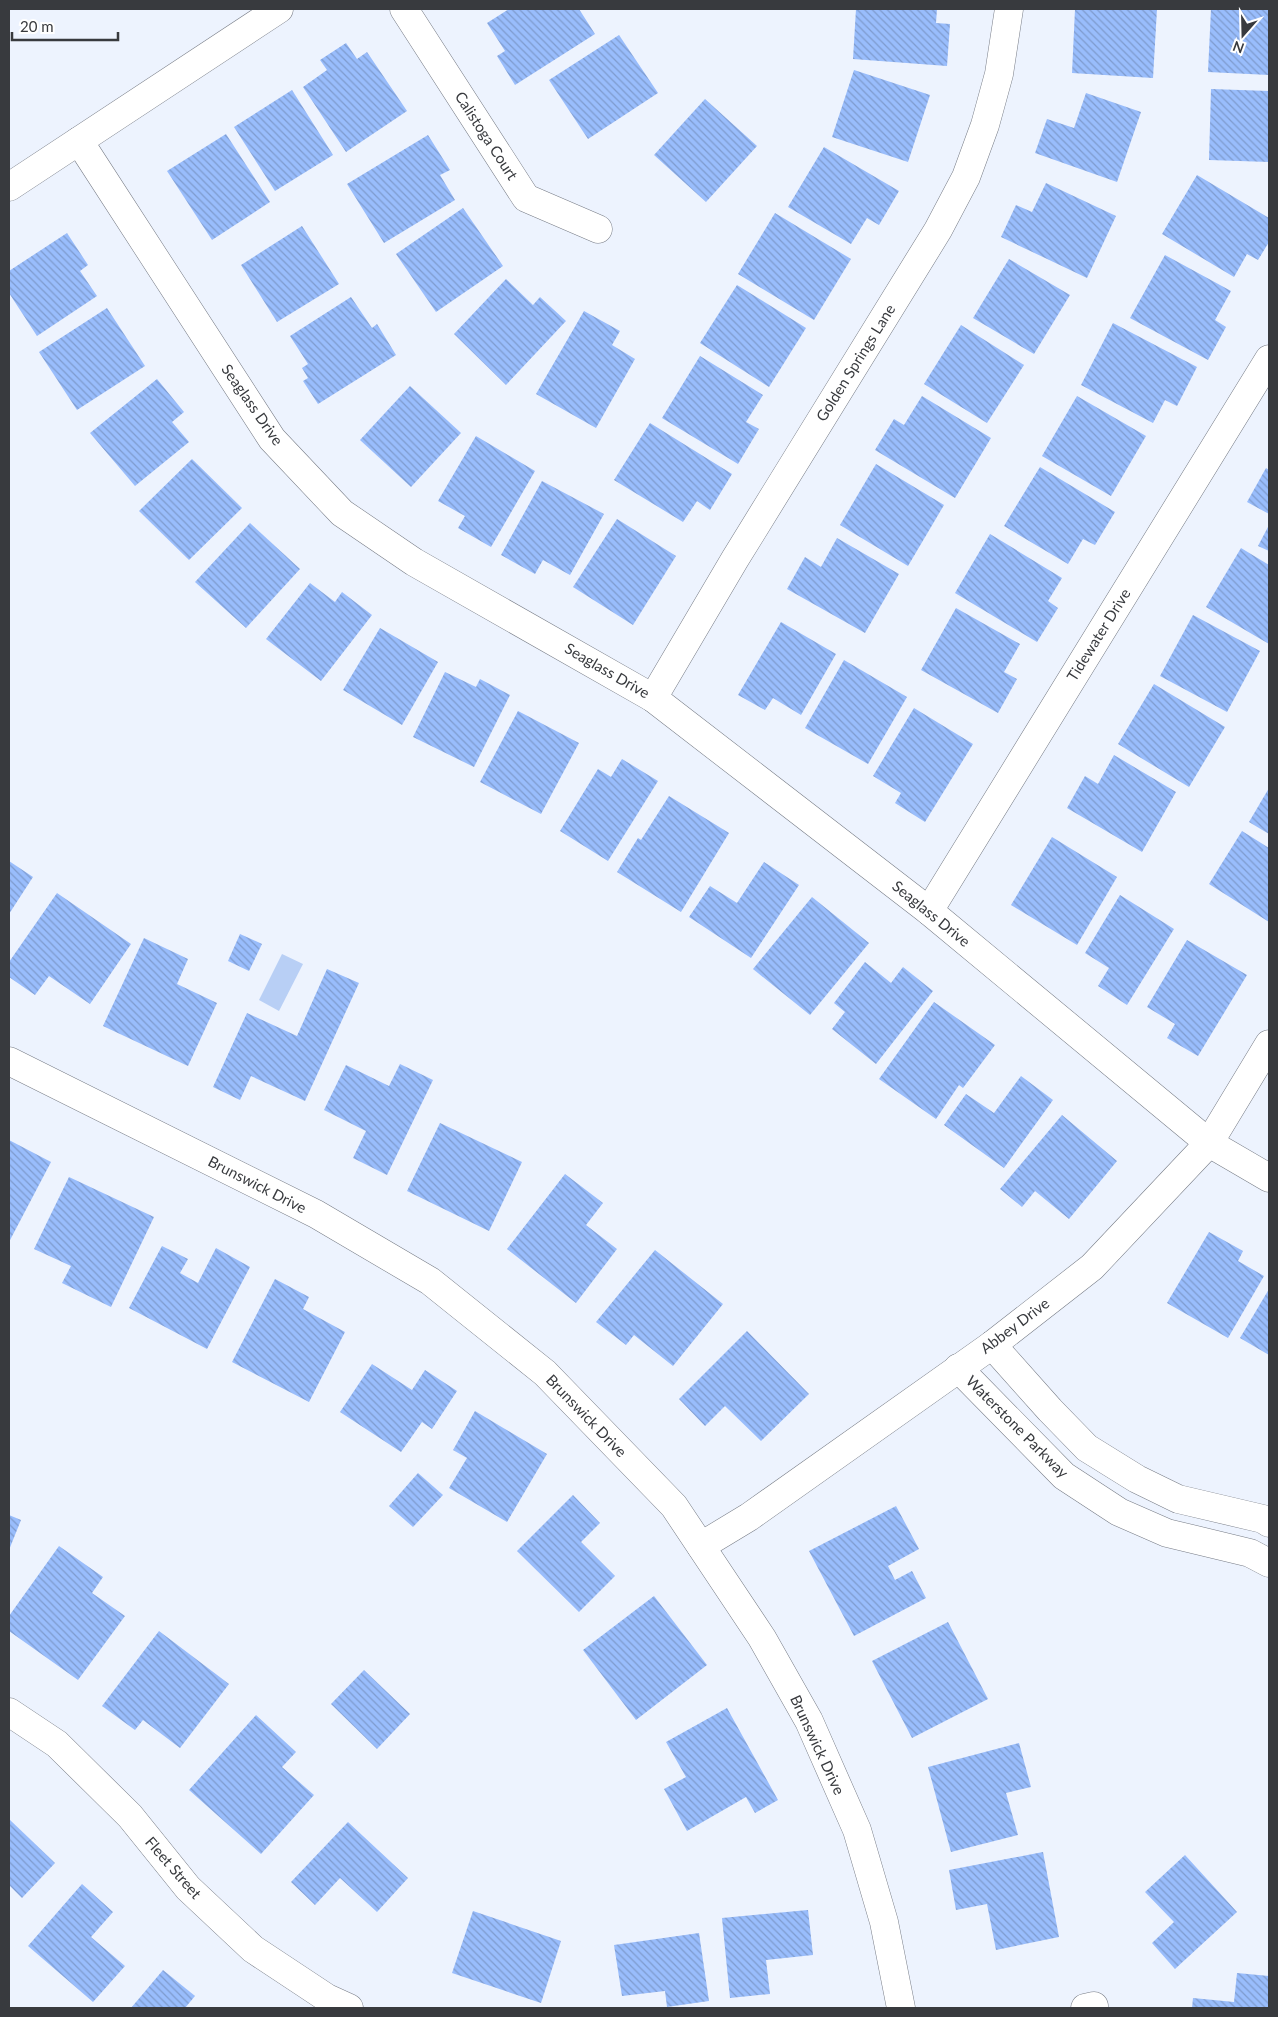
<svg xmlns="http://www.w3.org/2000/svg" width="1278" height="2017" font-family="Lato,sans-serif">
<defs>
<pattern id="building-back-hatch" width="6" height="6" patternUnits="userSpaceOnUse" patternTransform="scale(1.25)"><rect width="6" height="6" fill="#99bdfc"/><path d="M-1 5l2 2M0 0l6 6M5-1l2 2" fill="none" stroke="#7e9bcd"/></pattern>
</defs>
<rect width="100%" height="100%" fill="#edf3fe"/>
<path fill="#b8cff5" d="M282 954 303 964 279 1011 259 1000Z"/>
<g fill="url(#building-back-hatch)">
<path d="M509 9H579L595 34 515 85 497 56 505 51 487 23Z"/>
<path d="M856 9H937L936 23 950 24 947 66 853 59Z"/>
<path d="M1075 9H1157L1153 78 1072 73Z"/>
<path d="M1211 9H1269V75L1208 72Z"/>
<path d="M619 35 658 93 588 139 549 80Z"/>
<path d="M346 43 357 59 367 52 407 111 346 152 303 87 327 70 320 60Z"/>
<path d="M854 70 930 95 908 162 832 137Z"/>
<path d="M1211 89 1269 91V162L1209 160Z"/>
<path d="M292 90 333 155 275 191 234 127Z"/>
<path d="M1086 93 1141 112 1117 182 1035 153 1047 119 1074 128Z"/>
<path d="M705 99 757 146 706 202 654 155Z"/>
<path d="M226 134 270 202 212 240 167 171Z"/>
<path d="M428 135 450 170 440 175 455 200 384 243 347 184Z"/>
<path d="M824 147 899 191 879 225 867 218 851 244 788 207Z"/>
<path d="M1197 175 1269 218V242L1258 260 1247 254 1234 277 1162 234Z"/>
<path d="M1046 183 1116 216 1087 278 1001 237 1016 205 1032 212Z"/>
<path d="M463 208 503 266 436 312 396 254Z"/>
<path d="M775 213 851 259 814 320 738 274Z"/>
<path d="M302 226 339 284 277 322 241 265Z"/>
<path d="M67 233 88 265 80 271 97 296 37 336 9 293V271Z"/>
<path d="M1165 255 1231 291 1215 320 1226 327 1208 360 1130 318Z"/>
<path d="M1009 259 1070 295 1034 354 973 318Z"/>
<path d="M506 279 533 305 540 297 566 321 506 385 454 334Z"/>
<path d="M737 285 806 328 769 387 700 343Z"/>
<path d="M351 297 372 328 377 324 396 355 318 404 303 381 308 378 302 368 308 364 290 336Z"/>
<path d="M107 308 145 366 77 410 39 352Z"/>
<path d="M584 311 620 331 612 345 635 359 596 428 536 394Z"/>
<path d="M1113 323 1197 367 1177 406 1165 400 1153 423 1081 385Z"/>
<path d="M961 325 1024 365 987 423 924 384Z"/>
<path d="M700 356 763 395 746 422 759 429 738 464 662 418Z"/>
<path d="M157 379 184 412 172 422 189 442 135 486 90 433Z"/>
<path d="M410 386 461 433 411 487 360 440Z"/>
<path d="M922 396 991 438 955 498 875 450 894 419 904 425Z"/>
<path d="M1077 396 1146 436 1111 496 1042 456Z"/>
<path d="M650 423 732 474 710 510 697 501 683 522 614 480Z"/>
<path d="M476 436 535 471 491 547 458 528 465 516 438 501Z"/>
<path d="M192 459 242 508 189 560 139 511Z"/>
<path d="M876 464 944 505 908 566 840 525Z"/>
<path d="M1040 467 1115 512 1095 545 1083 539 1068 564 1004 526Z"/>
<path d="M1266 468 1269 470V514L1247 502Z"/>
<path d="M542 481 604 514 570 575 543 560 535 574 501 555Z"/>
<path d="M617 519 676 556 633 625 573 587Z"/>
<path d="M250 523 300 569 246 628 195 582Z"/>
<path d="M1269 525V551L1258 546Z"/>
<path d="M990 534 1062 578 1048 601 1058 608 1037 642 955 593Z"/>
<path d="M837 538 899 574 865 633 787 589 805 557 821 567Z"/>
<path d="M1241 548 1269 565V644L1206 607Z"/>
<path d="M310 583 335 602 342 592 372 615 321 681 266 639Z"/>
<path d="M956 608 1020 644 1004 672 1017 679 998 713 921 670Z"/>
<path d="M1193 615 1260 651 1227 712 1160 676Z"/>
<path d="M781 622 836 654 801 715 773 698 765 710 738 695Z"/>
<path d="M380 628 438 662 402 725 343 690Z"/>
<path d="M844 660 907 697 868 764 805 728Z"/>
<path d="M445 672 476 687 480 679 510 695 474 767 413 737Z"/>
<path d="M1154 684 1225 727 1189 787 1118 744Z"/>
<path d="M914 708 973 744 925 822 895 803 901 793 873 776Z"/>
<path d="M518 711 579 743 541 814 480 782Z"/>
<path d="M1114 755 1176 792 1142 852 1067 808 1085 776 1098 784Z"/>
<path d="M622 759 658 781 608 861 560 831 598 769 611 777Z"/>
<path d="M1269 788V834L1249 822Z"/>
<path d="M669 796 729 833 681 912 617 872 638 838 641 840Z"/>
<path d="M1242 831 1269 848V922L1209 884Z"/>
<path d="M1052 837 1117 877 1077 945 1011 905Z"/>
<path d="M9 861 33 877 9 914Z"/>
<path d="M764 862 799 885 751 958 689 917 710 886 737 903Z"/>
<path d="M57 893 131 944 90 1004 49 976 35 995 9 977V962Z"/>
<path d="M1120 895 1174 929 1127 1005 1098 986 1109 968 1085 953Z"/>
<path d="M812 897 869 943 810 1015 753 969Z"/>
<path d="M240 934 262 944 249 971 228 961Z"/>
<path d="M144 938 188 959 177 984 217 1003 188 1066 103 1026Z"/>
<path d="M1187 940 1247 975 1198 1056 1167 1038 1175 1024 1147 1007Z"/>
<path d="M865 962 891 983 903 967 933 991 876 1064 832 1029 845 1012 834 1003Z"/>
<path d="M327 969 359 983 305 1101 251 1076 240 1100 213 1087 247 1013 297 1036Z"/>
<path d="M934 1002 995 1045 963 1088 959 1085 936 1119 879 1079Z"/>
<path d="M400 1064 433 1080 387 1175 353 1158 366 1131 324 1110 346 1065 389 1086Z"/>
<path d="M1021 1076 1053 1100 1004 1168 944 1125 966 1094 994 1113Z"/>
<path d="M1062 1115 1117 1161 1069 1219 1035 1191 1022 1207 1000 1189Z"/>
<path d="M440 1123 522 1162 489 1231 407 1191Z"/>
<path d="M9 1140 51 1162 9 1242Z"/>
<path d="M565 1174 603 1203 586 1225 617 1249 576 1303 507 1249Z"/>
<path d="M69 1177 154 1217 111 1307 62 1283 71 1266 34 1249Z"/>
<path d="M1209 1232 1243 1251 1238 1261 1264 1276 1228 1338 1167 1303Z"/>
<path d="M162 1246 188 1259 180 1273 198 1283 216 1248 250 1267 207 1349 129 1308Z"/>
<path d="M655 1250 723 1304 673 1366 634 1335 626 1345 596 1322Z"/>
<path d="M275 1279 309 1297 303 1309 345 1332 309 1402 232 1362Z"/>
<path d="M1269 1289V1355L1240 1338Z"/>
<path d="M747 1331 809 1394 761 1441 725 1406 705 1426 679 1399Z"/>
<path d="M372 1364 412 1390 425 1370 457 1391 432 1429 422 1422 401 1452 340 1412Z"/>
<path d="M475 1411 547 1454 507 1522 449 1488 467 1458 453 1450Z"/>
<path d="M418 1473 443 1495 413 1527 389 1506Z"/>
<path d="M573 1495 600 1523 581 1542 615 1576 579 1612 517 1551Z"/>
<path d="M896 1506 919 1549 888 1566 895 1580 912 1571 926 1598 854 1636 809 1551Z"/>
<path d="M9 1515 21 1520 9 1550Z"/>
<path d="M59 1546 103 1577 92 1593 125 1616 78 1680 9 1631V1616Z"/>
<path d="M654 1596 707 1665 636 1720 583 1650Z"/>
<path d="M948 1622 988 1699 912 1738 872 1661Z"/>
<path d="M159 1631 229 1684 180 1748 143 1720 135 1730 102 1706Z"/>
<path d="M364 1670 410 1714 377 1749 331 1704Z"/>
<path d="M727 1708 778 1800 755 1813 746 1797 687 1831 664 1789 686 1777 666 1742Z"/>
<path d="M256 1715 296 1752 282 1767 314 1795 261 1854 189 1790Z"/>
<path d="M1019 1743 1031 1787 1006 1793 1018 1835 951 1852 928 1767Z"/>
<path d="M9 1819 55 1863 22 1898 9 1885Z"/>
<path d="M348 1822 408 1878 377 1912 340 1878 315 1905 291 1882Z"/>
<path d="M1043 1852 1059 1937 996 1950 987 1904 956 1910 949 1870Z"/>
<path d="M1185 1855 1237 1912 1175 1969 1152 1943 1174 1922 1145 1892Z"/>
<path d="M82 1884 113 1912 91 1937 125 1966 93 2002 28 1946Z"/>
<path d="M808 1910 813 1955 766 1960 770 1994 730 1998 722 1918Z"/>
<path d="M473 1911 561 1941 541 2003 452 1973Z"/>
<path d="M699 1933 709 2001 667 2007 665 1991 622 1996 614 1945Z"/>
<path d="M163 1970 195 1996 185 2008H131Z"/>
<path d="M1237 1973 1269 1976V2008H1192L1193 1998 1234 2002Z"/>
</g>
<g fill="none" stroke-linecap="round" stroke-linejoin="round">
<defs>
<g id="street">
<path d="M404 9 526 198 598 229"/>
<path d="M79 141 272 439 342 513 414 562 653 698 929 911 1209 1143 1269 1178"/>
<path d="M9 187 279 9"/>
<path d="M653 698 735 559 938 230 966 177 985 125 999 74 1009 9"/>
<path d="M929 911 1269 359"/>
<path d="M9 1061 316 1214 430 1281 545 1373 674 1506 762 1638 809 1721 857 1830 884 1922 901 2008"/>
<path d="M992 1345 1050 1410 1087 1448 1137 1479 1178 1499 1263 1519 1269 1523"/>
<path d="M958 1368 1064 1476 1119 1512 1167 1533 1250 1553 1269 1563"/>
<path d="M701 1546 749 1517 992 1345 1092 1267 1209 1143 1269 1044"/>
<path d="M9 1712 57 1744 130 1816 188 1888 253 1949 327 1998 349 2008"/>
<path d="M1085 2008 1094 2006"/>
</g>
</defs>
<use href="#street" stroke="#777c86" stroke-width="29"/>
<use href="#street" stroke="#fff" stroke-width="28"/>
</g>
<g text-anchor="middle" stroke-width="5" stroke-linejoin="round" paint-order="stroke">
<g font-size="15" fill="#383a3e" stroke="#fff">
<text transform="translate(486 136) rotate(57)" y="5">Calistoga Court</text>
<text transform="translate(856 363) rotate(-58)" y="5">Golden Springs Lane</text>
<text transform="translate(252 405) rotate(55)" y="5">Seaglass Drive</text>
<text transform="translate(1099 635) rotate(-58)" y="5">Tidewater Drive</text>
<text transform="translate(607 671) rotate(30)" y="5">Seaglass Drive</text>
<text transform="translate(931 914) rotate(39)" y="5">Seaglass Drive</text>
<text transform="translate(257 1185) rotate(27)" y="5">Brunswick Drive</text>
<text transform="translate(1015 1326) rotate(-37)" y="5">Abbey Drive</text>
<text transform="translate(586 1416) rotate(46)" y="5">Brunswick Drive</text>
<text transform="translate(1017 1427) rotate(45)" y="5">Waterstone Parkway</text>
<text transform="translate(817 1745) rotate(65)" y="5">Brunswick Drive</text>
<text transform="translate(173 1868) rotate(49)" y="5">Fleet Street</text>
</g>
</g>
<rect width="1278" height="2017" fill="none" stroke="#383a3e" stroke-width="20"/>
<g transform="translate(1243 35) rotate(200)" stroke="#ffffff" stroke-width="4" paint-order="stroke">
<path d="M0-4L9 19L0 12L-9 19Z" fill="#383a3e"/>
<text y="-8" font-size="14" font-weight="bold" text-anchor="middle" fill="#383a3e">N</text>
</g>
<path d="M12 32v8h106v-8" fill="none" stroke="#383a3e" stroke-width="2.5"/>
<text x="20" y="32" font-size="15" fill="#383a3e" stroke="#ffffff" stroke-width="4" paint-order="stroke">20 m</text>
</svg>
